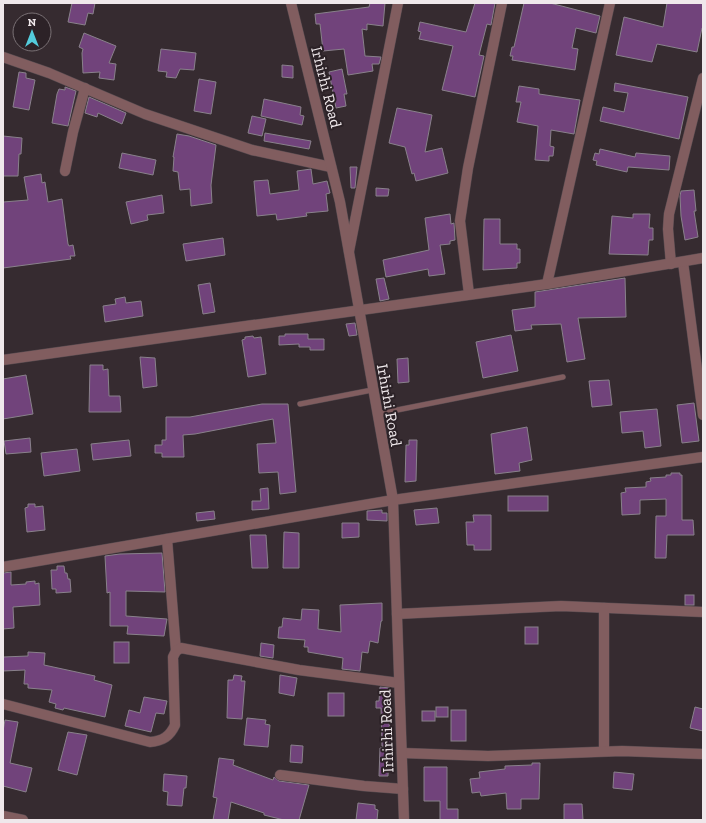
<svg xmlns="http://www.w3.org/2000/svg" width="706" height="823" font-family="'Zilla Slab',serif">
<rect width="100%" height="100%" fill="#362b30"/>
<g fill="#71437b" stroke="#89818b">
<path d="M72 3H95L93 14 88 13 85 25 68 22Z"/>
<path d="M370 3H385L383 26 367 24V30L362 29 365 56 381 57 379 64H372L373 71 348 75 344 49 323 51 320 24H316L315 14 369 7Z"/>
<path d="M475 3H495L491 25 487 24 479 55 484 56 475 97 442 90 453 46 419 39 421 32 418 31 420 22 466 32Z"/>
<path d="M524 3H550L600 16 596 33 576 28 572 48 578 49 575 70 512 60 513 56H510L512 47H514Z"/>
<path d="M667 3H703V28H702L697 52 657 44 652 62 616 55 624 17 663 27Z"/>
<path d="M84 33 116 46 109 63 116 64 114 80 99 78 100 72 83 73 82 53 83 49 79 47Z"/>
<path d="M161 49 196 53 194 70 180 69 176 78 166 77 167 72 158 71Z"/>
<path d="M282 65 293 66V78L282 77Z"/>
<path d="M342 69 347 94H344L346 106 336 108 329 72Z"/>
<path d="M19 72 26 73V78L35 80 29 110 13 107Z"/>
<path d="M199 79 216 82 211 114 194 111Z"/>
<path d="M615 83 688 97 679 139 600 121 603 107 624 112 628 93 614 91Z"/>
<path d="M519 86 539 89V94L580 100 574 134 551 130 550 146 554 147 553 156H549V161L535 160 538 126 517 122 521 102H516Z"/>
<path d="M65 87 76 91 68 126 52 123 57 94 59 89 65 90Z"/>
<path d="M89 97 126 113 122 124 98 113 97 117 85 113Z"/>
<path d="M264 99 301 107 300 115 304 116 302 125 261 116Z"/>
<path d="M397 108 432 115 425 152 442 148 448 173 416 181 414 173 412 174 405 147 389 143Z"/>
<path d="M252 116 266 119 262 136 248 133Z"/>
<path d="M265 133 311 141 309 149 264 141Z"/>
<path d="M177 134 189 136 216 145 211 185 212 203 191 206 190 189 180 190 178 172 173 171 174 157H173Z"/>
<path d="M3 136 22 138 21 154H19L18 176H3Z"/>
<path d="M600 149 635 157 636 153 670 156 669 170 628 167 627 172 596 165 597 161 593 160 595 153 599 154Z"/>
<path d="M122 153 156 160 153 175 119 168Z"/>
<path d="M350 167H357L355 188H351Z"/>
<path d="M311 169 313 184 327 181 330 193 326 194 328 211 306 213 307 216 277 220 276 214 257 216 254 181 268 180 270 194 299 190 297 171Z"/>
<path d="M41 174 42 183 45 182 48 202 62 199 68 244 69 246 73 245 75 256H70L71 259 3 268V202L28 200 24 177Z"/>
<path d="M376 188 389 189 388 196H376Z"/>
<path d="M694 190 696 211H694L698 237 685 240 681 216 680 196 681 191Z"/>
<path d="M162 195 164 213 147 215 148 220 131 224 126 202Z"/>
<path d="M450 214 451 224 454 223 455 240 450 241V244L440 245 445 274 429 276 428 269 386 277 383 260 429 250 425 218Z"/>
<path d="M633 214H650L649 228H653V240H649L648 255 609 254 612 216 633 218Z"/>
<path d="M484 219H500V244H517V249H520V263H517V268L483 270Z"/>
<path d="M223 238 225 255 186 261 183 244Z"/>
<path d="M384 278 389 299 380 301 376 279Z"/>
<path d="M625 278 626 317 578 318 585 359 567 362 561 324 531 325 532 329 515 331 512 310 535 307V292Z"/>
<path d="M210 283 215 312 203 314 198 285Z"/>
<path d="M125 297 126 303 141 301 143 316 105 322 103 306 116 304 115 299Z"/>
<path d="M355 323 357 335 349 336 346 324Z"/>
<path d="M285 334H308V339H324V350H310V347H299V344L279 345V336H285Z"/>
<path d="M511 335 518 371 483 378 476 342Z"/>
<path d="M253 336 254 338 261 337 266 374 248 377 242 340 245 339V337Z"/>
<path d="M140 357 155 358 157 386 143 388Z"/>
<path d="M408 358 409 382 398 383 397 359Z"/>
<path d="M90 365H103V370L108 369 109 396H120L121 412H89Z"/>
<path d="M26 375 33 414 3 419V379Z"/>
<path d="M609 380 612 405 592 407 589 381Z"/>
<path d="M694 403 699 441 682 443 677 405Z"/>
<path d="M262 404H288L296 492 280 494 278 472 259 473 257 444 276 443 273 419 195 434 183 435 184 457H162V453H155V445H162V440H166V417H190Z"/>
<path d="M657 409 661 446 645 448 643 431 622 433 620 412Z"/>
<path d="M527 427 532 460 519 463 520 471 495 474 491 434Z"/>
<path d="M30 438 31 452 6 454 4 441Z"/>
<path d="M129 440 131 456 93 460 91 444Z"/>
<path d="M409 440H417L416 481 405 482 406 445H409Z"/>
<path d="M77 449 80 471 44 476 41 453Z"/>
<path d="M671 473H680V475H682V520H693L694 535H667L666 558H655L656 516H666V499L640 500V514L622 515 621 493 626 492 625 488 646 487V482L651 481 650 478 666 477V475H671Z"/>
<path d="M268 488 269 509 252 510V501H261L260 489Z"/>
<rect x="508" y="496" width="40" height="15"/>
<path d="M28 504H35V507L43 506 45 530 27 532 25 508 28 507Z"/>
<path d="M437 508 439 523 416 525 414 510Z"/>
<path d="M382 510V513H387V521L367 520V511Z"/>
<path d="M214 511 215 519 197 521 196 513Z"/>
<path d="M473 515H491V550H474V545H467L466 522H474Z"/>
<path d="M342 523H359V537L342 538Z"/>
<path d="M284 532 299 533V568H283Z"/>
<path d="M250 535H266L268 568H252Z"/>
<path d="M162 553 165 592 126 591V616L167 619 164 636 127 634 128 626H110V592L107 593 105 556 120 554Z"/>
<path d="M57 566H64L65 573H67L68 579H70L71 592 56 593V589H52L51 570H57Z"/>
<path d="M11 572V585L26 584V582L35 581V584L39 583 40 605 13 607 14 628 3 629V573Z"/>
<rect x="685" y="595" width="9" height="10"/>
<path d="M382 603V621H381L378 643 370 641 368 653 362 652 360 671 342 669 343 658 308 652V647H304L305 640 278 638 279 627H282L283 618 301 620 302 609 319 610 318 629 341 632 340 605Z"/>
<rect x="525" y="627" width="13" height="17"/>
<rect x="114" y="642" width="15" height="21"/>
<path d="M261 643 274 645 273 658 260 656Z"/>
<path d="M28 652 45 653 44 665 95 676 94 680 112 685 105 717 64 708 63 710 55 708 56 704 49 702 52 690 28 688V684H24L25 670 3 671V657L28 656Z"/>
<path d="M234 675 242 676 241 681H245L242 719 227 718 228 680H233Z"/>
<path d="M280 675 297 678 294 696 279 693Z"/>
<path d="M380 687 390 688 388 710 391 746H382L381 708H376V701H379Z"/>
<rect x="328" y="693" width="16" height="23"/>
<path d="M144 697 167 701 164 714 156 713 151 732 125 726 129 710 140 713Z"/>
<rect x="436" y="707" width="12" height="10"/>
<path d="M695 707 703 709V731L690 728Z"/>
<rect x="451" y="710" width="15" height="31"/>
<rect x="422" y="711" width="13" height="10"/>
<path d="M247 718 266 720 265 724 270 725 268 747 244 745Z"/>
<path d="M5 720 18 722 10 763 32 768 26 792 3 786V731Z"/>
<path d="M68 732 87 735 77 775 58 770Z"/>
<path d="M291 745 303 746 302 763 290 762Z"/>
<path d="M380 748H389L388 776H379Z"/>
<path d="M219 758 234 760 233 765 273 780 274 777 279 781 309 785 299 820H284L264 815V813L231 802 228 820H213L217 798 213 797Z"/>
<path d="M532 763H540L539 799H521V809H507L506 793 481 796 480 792 472 793 470 779 480 778 479 772 505 769V766L532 765Z"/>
<path d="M424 767H447V809H458V820H440V801H424Z"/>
<path d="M614 772 634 774 632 790 613 788Z"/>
<path d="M164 774 187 776 186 788H184L182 806 167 805 168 792 163 791Z"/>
<path d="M358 803 375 805V809L378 810 377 820H356Z"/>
<path d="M564 804H582L583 820H564Z"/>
</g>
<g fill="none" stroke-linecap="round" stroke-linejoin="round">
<defs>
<g id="service">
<path d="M300 404 372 390"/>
<path d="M377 414 563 377"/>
</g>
<g id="minor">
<path d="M3 57 49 73 145 114 252 150 331 167"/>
<path d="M65 171 73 132 85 88"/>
<path d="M349 251 398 3"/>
<path d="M683 262 703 415"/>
<path d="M671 264 668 229 669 214 703 78"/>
<path d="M547 284 610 3"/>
<path d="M469 294 460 221 468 168 502 3"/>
<path d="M3 360 547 284 703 258"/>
<path d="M167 539 176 651"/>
<path d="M3 567 393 500 703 457"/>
<path d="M397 614 561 606 703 612"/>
<path d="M3 704 150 742C163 741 170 736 175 725L173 657 176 651 181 648 299 670 399 683"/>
<path d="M604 751V608"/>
<path d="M402 753 488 756 622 751 703 754"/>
<path d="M280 775 364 786 403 789"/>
<path d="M3 816 23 820"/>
</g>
<path id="tertiary" d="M291 3 340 202 393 500 404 820"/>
</defs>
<use href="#service" stroke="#54494e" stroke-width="6"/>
<use href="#minor" stroke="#54494e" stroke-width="11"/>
<use href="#tertiary" stroke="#54494e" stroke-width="11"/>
<use href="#service" stroke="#815d5f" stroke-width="5"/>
<use href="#minor" stroke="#815d5f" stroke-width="10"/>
<use href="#tertiary" stroke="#815d5f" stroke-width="10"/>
</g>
<g text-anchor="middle" stroke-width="4" stroke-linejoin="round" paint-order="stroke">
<g font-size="16" fill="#efe8eb" stroke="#2c2227">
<text transform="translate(327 87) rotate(76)" y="6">Irhirhi Road</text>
<text transform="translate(390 405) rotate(80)" y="6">Irhirhi Road</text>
<text transform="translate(386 731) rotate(-92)" y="6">Irhirhi Road</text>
</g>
</g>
<rect width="706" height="823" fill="none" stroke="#efe8eb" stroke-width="8"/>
<g transform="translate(32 32)"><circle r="19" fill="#2c2227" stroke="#7a7175"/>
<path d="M0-3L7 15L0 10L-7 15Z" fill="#53cbdb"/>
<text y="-6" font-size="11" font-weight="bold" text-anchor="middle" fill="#efe8eb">N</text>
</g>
</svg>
